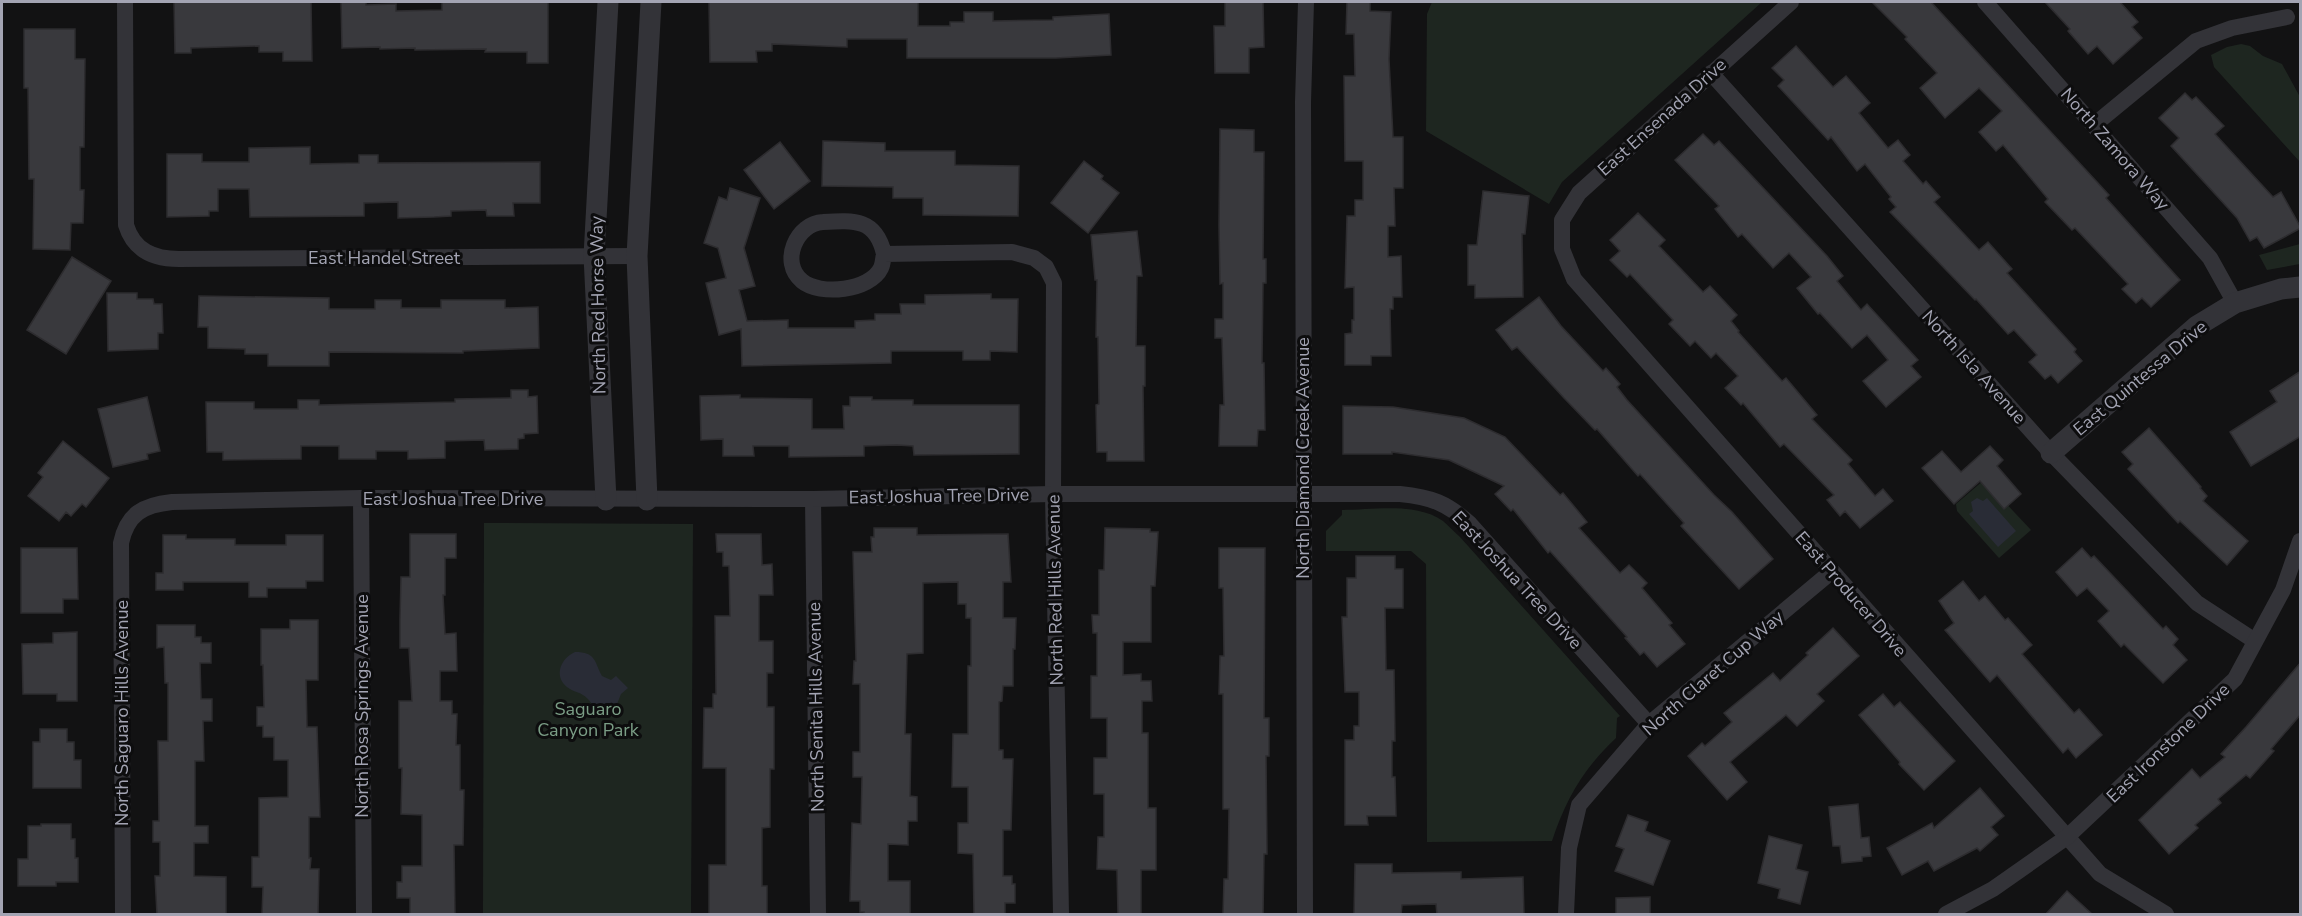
<svg xmlns="http://www.w3.org/2000/svg" width="2302" height="916" font-family="'Nunito Sans',sans-serif">
<rect width="100%" height="100%" fill="#121213"/>
<g fill="#1e2620">
<path d="M1432 2H1762L1562 182 1549 204 1426 131 1427 14Z"/>
<path d="M2241 44 2250 46 2263 56 2282 64 2300 97V162L2214 67 2211 55 2227 47Z"/>
<path d="M2300 244V264L2267 270 2259 255Z"/>
<path d="M1984 480 2031 530 1999 558 1957 511 1956 504Z"/>
<path d="M1342 510C1373 510 1416 502 1443 521 1449 526 1454 532 1460 537L1620 716 1617 718 1616 738C1583 769 1566 799 1552 841L1427 842 1426 564 1411 551H1326V531L1342 515Z"/>
<path d="M484 523 693 524 691 914H483Z"/>
</g>
<g fill="#292c36">
<path d="M1977 498 1983 501 1987 498 2016 531 1998 547 1969 514 1973 511 1971 502Z"/>
<path d="M575 652C596 652 594 661 602 676L611 680 616 676 628 688 621 694 615 709 599 711C593 707 589 698 583 695 579 692 574 692 570 689 553 679 559 659 575 652Z"/>
</g>
<g fill="#39393d" stroke="#2d2c2f" stroke-width="1.5">
<path d="M174 2H311L312 61H283V52H259V46L191 48V53H175Z"/>
<path d="M341 2H366V5L396 4V11L442 10V2H548V63H527V52H485L486 49 415 50V48L380 49V47L342 48Z"/>
<path d="M709 2H918V26H950V22H964V12H993V21L1053 20V17L1109 14 1111 55 1056 58H907V39H847V47L772 44V51H756L757 62H710Z"/>
<path d="M1225 2H1263L1264 47 1249 48V73H1215L1214 26H1225Z"/>
<path d="M1347 2H1370V11L1391 12 1389 59 1393 137H1403V188H1394L1395 226H1388V257L1401 256 1402 297H1393V309H1390L1391 356H1371V365H1345V334L1352 333V320H1354V287L1345 288 1347 216H1355V200H1363V161H1345L1344 76H1355L1354 34H1346Z"/>
<path d="M1872 2H1931L2109 195 2106 198 2180 280 2151 307 2142 298 2136 303 2122 289 2128 284 2075 228 2072 230 2045 202 2048 199 2003 145 1996 151 1979 132 2002 111 1979 88 1945 118 1920 88 1937 73 1905 39 1907 37Z"/>
<path d="M2045 2H2120L2138 22 2132 27 2142 38 2113 64 2097 46 2088 54 2068 31 2070 29Z"/>
<path d="M24 29H75V59H85L84 147H80V190H84L83 223H71L70 250 33 249 34 179H29L28 88H24Z"/>
<path d="M1796 46 1833 87 1846 76 1870 103 1859 113 1888 148 1898 140 1910 155 1903 161 1923 184 1926 181 1940 197 1934 202 1979 250 1988 242 2012 269 2007 273 2076 349 2074 352 2082 361 2058 383 2051 375 2045 379 2029 362 2037 355 2014 330 2008 334 1976 299 1975 300 1890 212 1896 207 1889 199 1891 197 1865 164 1857 171 1831 137 1828 140 1778 86 1784 80 1772 68Z"/>
<path d="M2185 93 2192 100 2196 97 2224 126 2215 134 2273 197 2281 192 2301 228 2264 248 2257 237 2250 241 2237 218 2171 146 2179 138 2159 118Z"/>
<path d="M1220 129 1254 130V152H1264L1263 259H1266V283H1263L1262 363H1264L1265 430H1258L1257 446H1219L1220 405H1224L1222 338H1215V319H1223V283L1220 284 1219 225Z"/>
<path d="M1703 134 1714 145 1719 141 1827 256 1843 276 1837 281 1861 310 1867 304 1918 360 1911 366 1921 377 1886 407 1863 381 1888 360 1867 335 1852 348 1820 313 1818 314 1797 288 1811 277 1789 253 1773 268 1742 234 1738 237 1715 209 1719 206 1675 160Z"/>
<path d="M823 141 885 143V151H955V165L1019 166 1018 216 923 215V198H893V187L822 186Z"/>
<path d="M780 142 810 181 774 209 744 170Z"/>
<path d="M310 147V164L359 163V155H378V163L540 162V203H513L514 216H487L486 210 451 211V216L434 217 398 218V202L364 203V216L250 217 249 189H218V211H209V216L167 217V154H202V162H249V148Z"/>
<path d="M1084 161 1103 176 1101 179 1119 193 1088 233 1051 203Z"/>
<path d="M730 188 760 198 744 248 755 286 739 290 747 321 788 320V328H855V321L875 320V314H901L900 304H925V295L991 294V299H1018L1017 352 990 351V360H963V351H891V363L742 366 741 329 719 335 706 283 726 278 718 248 704 243 719 197 727 200Z"/>
<path d="M1483 191 1529 196 1525 234H1522L1523 297 1475 298V285H1468V245H1477Z"/>
<path d="M1638 213 1665 240 1659 246 1703 292 1710 286 1737 315 1731 321 1739 331 1738 332 1782 381 1786 378 1817 415 1812 419 1852 460 1848 464 1875 496 1883 489 1893 501 1860 528 1845 511 1840 516 1827 500 1834 495 1784 444 1780 447 1743 403 1741 405 1725 388 1738 376 1716 353 1711 358 1695 341 1690 346 1669 324 1673 320 1630 274 1627 277 1610 260 1620 251 1610 240Z"/>
<path d="M1137 231 1142 276H1137L1136 346H1145V386H1143L1144 461H1107V452H1097L1096 405 1099 404 1098 337H1096L1097 280H1095L1091 235Z"/>
<path d="M72 257 111 281 66 354 27 330Z"/>
<path d="M107 293H137V299H153L154 304H162L163 333H158V349L108 351Z"/>
<path d="M199 296 329 298V309H375V300H401V308H441V300H505V308L538 307 539 348 463 351V353L329 352V366H268V354H245V349L208 348V327H198Z"/>
<path d="M1539 297 1561 326 1603 371 1606 368 1620 384 1617 387 1627 400 1714 495 1732 512 1773 559 1739 589 1681 526 1684 523 1640 474 1638 476 1597 429 1595 430 1564 398 1517 347 1512 350 1496 330Z"/>
<path d="M2301 371V436L2251 466 2230 432 2277 402 2270 391Z"/>
<path d="M511 390H528V397L537 396 538 433 524 434V438L518 439V449L485 450 484 440 445 441V458L408 459V451H376V459H339V446H301V459L223 460V452H207L206 402H254V409H298V400H319V405L455 402V399L511 398Z"/>
<path d="M740 395V398L812 399V429H844L843 406H850V397H872V400H913V405H1019V454L914 455 913 446 897 445 864 446V456L789 457V446H753L754 456H723V439L701 440 700 396Z"/>
<path d="M147 397 160 451 147 454 148 459 113 467 98 409Z"/>
<path d="M1343 406 1393 407 1464 418 1505 437 1560 495 1563 493 1587 522 1579 528 1620 573 1629 565 1647 583 1642 588 1672 623 1669 625 1685 644 1657 667 1644 652 1640 655 1625 638 1627 637 1550 551 1548 553 1513 509 1511 511 1495 494 1504 486 1449 460 1392 452V454H1343Z"/>
<path d="M2149 428 2201 487 2200 488 2207 496 2203 501 2248 541 2227 565 2180 521 2178 523 2128 469 2133 464 2122 452Z"/>
<path d="M63 441 109 478 86 507 82 504 71 516 66 512 59 521 28 496 43 477 38 473Z"/>
<path d="M1990 446 2003 460 1997 466 2021 494 2004 509 1980 481 1954 504 1922 468 1942 451 1961 472Z"/>
<path d="M874 528H917V535L1008 534 1011 582H1003V618H1016L1015 649H1013V686H1003L1002 701 999 702V750H1003V759H1013L1011 830H1003V876H1012V884H1015V903H1005V915H974L973 854 958 853V823H968V787H952L953 734H968V666H971V618H966V604H958V582L923 583V653L907 654 905 734H911L910 796 917 797V821H908V845L888 844V881H910V915H864V912H860V901H850L852 823 861 824 862 777H853V752H860V684H853L854 661H856L853 552H872L871 537H874Z"/>
<path d="M1105 528 1150 529V532H1158L1155 586H1151V642H1123V675L1141 674V681H1151L1152 701H1142V733H1148V808H1156V870H1141V915H1118L1117 870 1097 869 1098 837H1104V794H1094V758H1107V718H1091V676H1097V633H1093L1092 615H1099V570H1104Z"/>
<path d="M410 534H456V558H445V595H443L445 634 456 633 457 671H440V701H452V714H457L456 745H460V790H464L463 845H454L455 915H410V898H397V882H402V866H422V815L401 814 402 768H399V701H412L409 648H400V619L401 577H410Z"/>
<path d="M716 534H761L762 565 772 564 773 595H759V641H773V673H767V707H774V769H770V827L762 828V886H767V915L709 914V865H726V768H703L704 708H713V694H716L715 616H730L729 566H723V552H717Z"/>
<path d="M163 535H186V539H235V545H286V535H323V581H306V588H267V597H249V582H183V590H156V573H163Z"/>
<path d="M21 548H77L78 599H63V613H21Z"/>
<path d="M1219 548H1265L1264 718H1269V756H1266L1267 854H1264L1263 915H1223L1224 879H1228L1229 809H1223V694H1219L1220 656H1224L1223 588H1219Z"/>
<path d="M2082 548 2091 558 2094 556 2163 629 2166 626 2178 639 2173 645 2187 660 2163 683 2124 644 2121 647 2098 621 2109 611 2087 588 2077 596 2056 572Z"/>
<path d="M1356 556H1395V569H1403V608H1385L1386 670H1394L1395 741H1392V777H1395L1396 816H1367L1368 825H1345V740H1354V726H1359V692H1345L1342 617H1347V578H1356Z"/>
<path d="M1963 581 1979 601 1985 596 2005 620 2008 618 2032 645 2022 654 2074 713 2079 709 2102 735 2076 758 2068 748 2063 753 1997 675 1990 682 1945 630 1954 623 1939 601Z"/>
<path d="M290 620H318V680H306L307 727H317L320 817H309V858H311L310 869H319L318 915H262L263 887H252V857H259V798L288 797V760H274V737H263V726H257V707H264L263 665H261V629H290Z"/>
<path d="M157 625H195V637H201V643H211V663H200L201 699H212V721H203L204 761H195V826H208V843H194V876L226 877V915H157L155 876H160V842H153V821H159L158 741H168V683H165L164 647 157 648Z"/>
<path d="M1833 628 1859 656 1817 694 1824 701 1797 726 1786 715 1730 762 1747 782 1727 800 1688 756 1702 743 1705 746 1732 722 1724 713 1773 673 1780 681 1808 655 1806 653Z"/>
<path d="M77 632V701H57V694H23L22 644 53 643V633Z"/>
<path d="M2301 662V714L2271 749 2274 751 2250 778 2246 775 2218 799 2221 803 2195 825 2198 828 2169 854 2139 820 2192 769 2200 778 2225 757 2221 754 2246 727Z"/>
<path d="M1883 694 1894 707 1900 702 1955 761 1924 790 1899 764 1900 762 1859 715Z"/>
<path d="M40 729H67V742H74V760H81V788H33V742H40Z"/>
<path d="M1980 788 2004 816 1991 827 1998 835 1980 851 1977 848 1934 871 1928 861 1902 875 1887 848 1932 823 1934 828Z"/>
<path d="M1858 804 1861 838 1869 837 1871 856 1862 857V861L1842 863 1840 846H1833L1829 807Z"/>
<path d="M1628 815 1648 822 1645 831 1670 841 1653 885 1615 871 1624 849 1616 846Z"/>
<path d="M41 824H71V839H75V858H78V882H56V886H18V859H28V826H41Z"/>
<path d="M1769 836 1802 845 1796 869 1808 872 1800 904 1778 898 1780 889 1758 883Z"/>
<path d="M1355 864H1392V873L1461 872V879L1523 877 1524 915H1437L1436 904 1402 905 1401 915H1354Z"/>
<path d="M2067 891 2093 915H2045Z"/>
<path d="M1650 897V915H1616V898Z"/>
</g>
<g fill="none" stroke-linecap="round" stroke-linejoin="round">
<g stroke="#333338" stroke-width="16">
<path d="M125 2 126 225C134 251 154 259 179 259L637 256"/>
<path d="M1791 2 1579 193 1562 220V249L1574 279 2100 874 2166 914"/>
<path d="M1985 2 2210 258 2235 303"/>
<path d="M1711 73 2051 453 2197 603 2255 641"/>
<path d="M2094 125 2196 41 2232 28 2287 17"/>
<path d="M884 254C876 219 855 220 823 222 797 223 779 262 802 281 820 296 870 291 881 268 883 264 883 258 884 254L1012 252 1034 258 1046 267 1054 283 1053 494 1061 914"/>
<path d="M361 498 364 914"/>
<path d="M813 499 818 914"/>
<path d="M123 914 121 543C127 514 143 505 172 502L361 498 813 499 1053 494H1400C1431 497 1447 503 1470 524L1649 724"/>
<path d="M1305 914 1303 102 1306 2"/>
<path d="M1566 914 1569 848 1579 805 1649 724 1831 572"/>
<path d="M1946 914 1993 889 2067 837 2235 679 2283 590 2300 541"/>
</g>
<g stroke="#333338" stroke-width="21">
<path d="M2051 453 2197 326 2235 303 2281 289 2300 287"/>
<path d="M606 500 594 256 608 2"/>
<path d="M647 500 637 256 651 2"/>
</g>
</g>
<g text-anchor="middle" stroke-width="6" stroke-linejoin="round" paint-order="stroke">
<g font-size="18" fill="#a3a4b3" stroke="#0d0d0e">
<text transform="translate(1662 117) rotate(-42)" y="6">East Ensenada Drive</text>
<text transform="translate(2115 149) rotate(49)" y="6">North Zamora Way</text>
<text x="384" y="264">East Handel Street</text>
<text transform="translate(598 305) rotate(-91)" y="6">North Red Horse Way</text>
<text transform="translate(1974 367) rotate(48)" y="6">North Isla Avenue</text>
<text transform="translate(2140 378) rotate(-40)" y="6">East Quintessa Drive</text>
<text transform="translate(1303 458) rotate(-90)" y="6">North Diamond Creek Avenue</text>
<text transform="translate(939 496) rotate(-1)" y="6">East Joshua Tree Drive</text>
<text x="453" y="505">East Joshua Tree Drive</text>
<text transform="translate(1517 580) rotate(47)" y="6">East Joshua Tree Drive</text>
<text transform="translate(1055 590) rotate(-91)" y="6">North Red Hills Avenue</text>
<text transform="translate(1851 594) rotate(49)" y="6">East Producer Drive</text>
<text transform="translate(1713 673) rotate(-41)" y="6">North Claret Cup Way</text>
<text transform="translate(362 706) rotate(-90)" y="6">North Rosa Springs Avenue</text>
<text transform="translate(816 707) rotate(-91)" y="6">North Senita Hills Avenue</text>
<text transform="translate(122 713) rotate(-90)" y="6">North Saguaro Hills Avenue</text>
<text transform="translate(2168 743) rotate(-44)" y="6">East Ironstone Drive</text>
</g>
<g font-size="18" fill="#7b9e86" stroke="#0d0d0e">
<text x="588" y="715">Saguaro<tspan x="588" dy="21">Canyon Park</tspan></text>
</g>
</g>
<rect width="2302" height="916" fill="none" stroke="#a3a4b3" stroke-width="6"/>
</svg>
